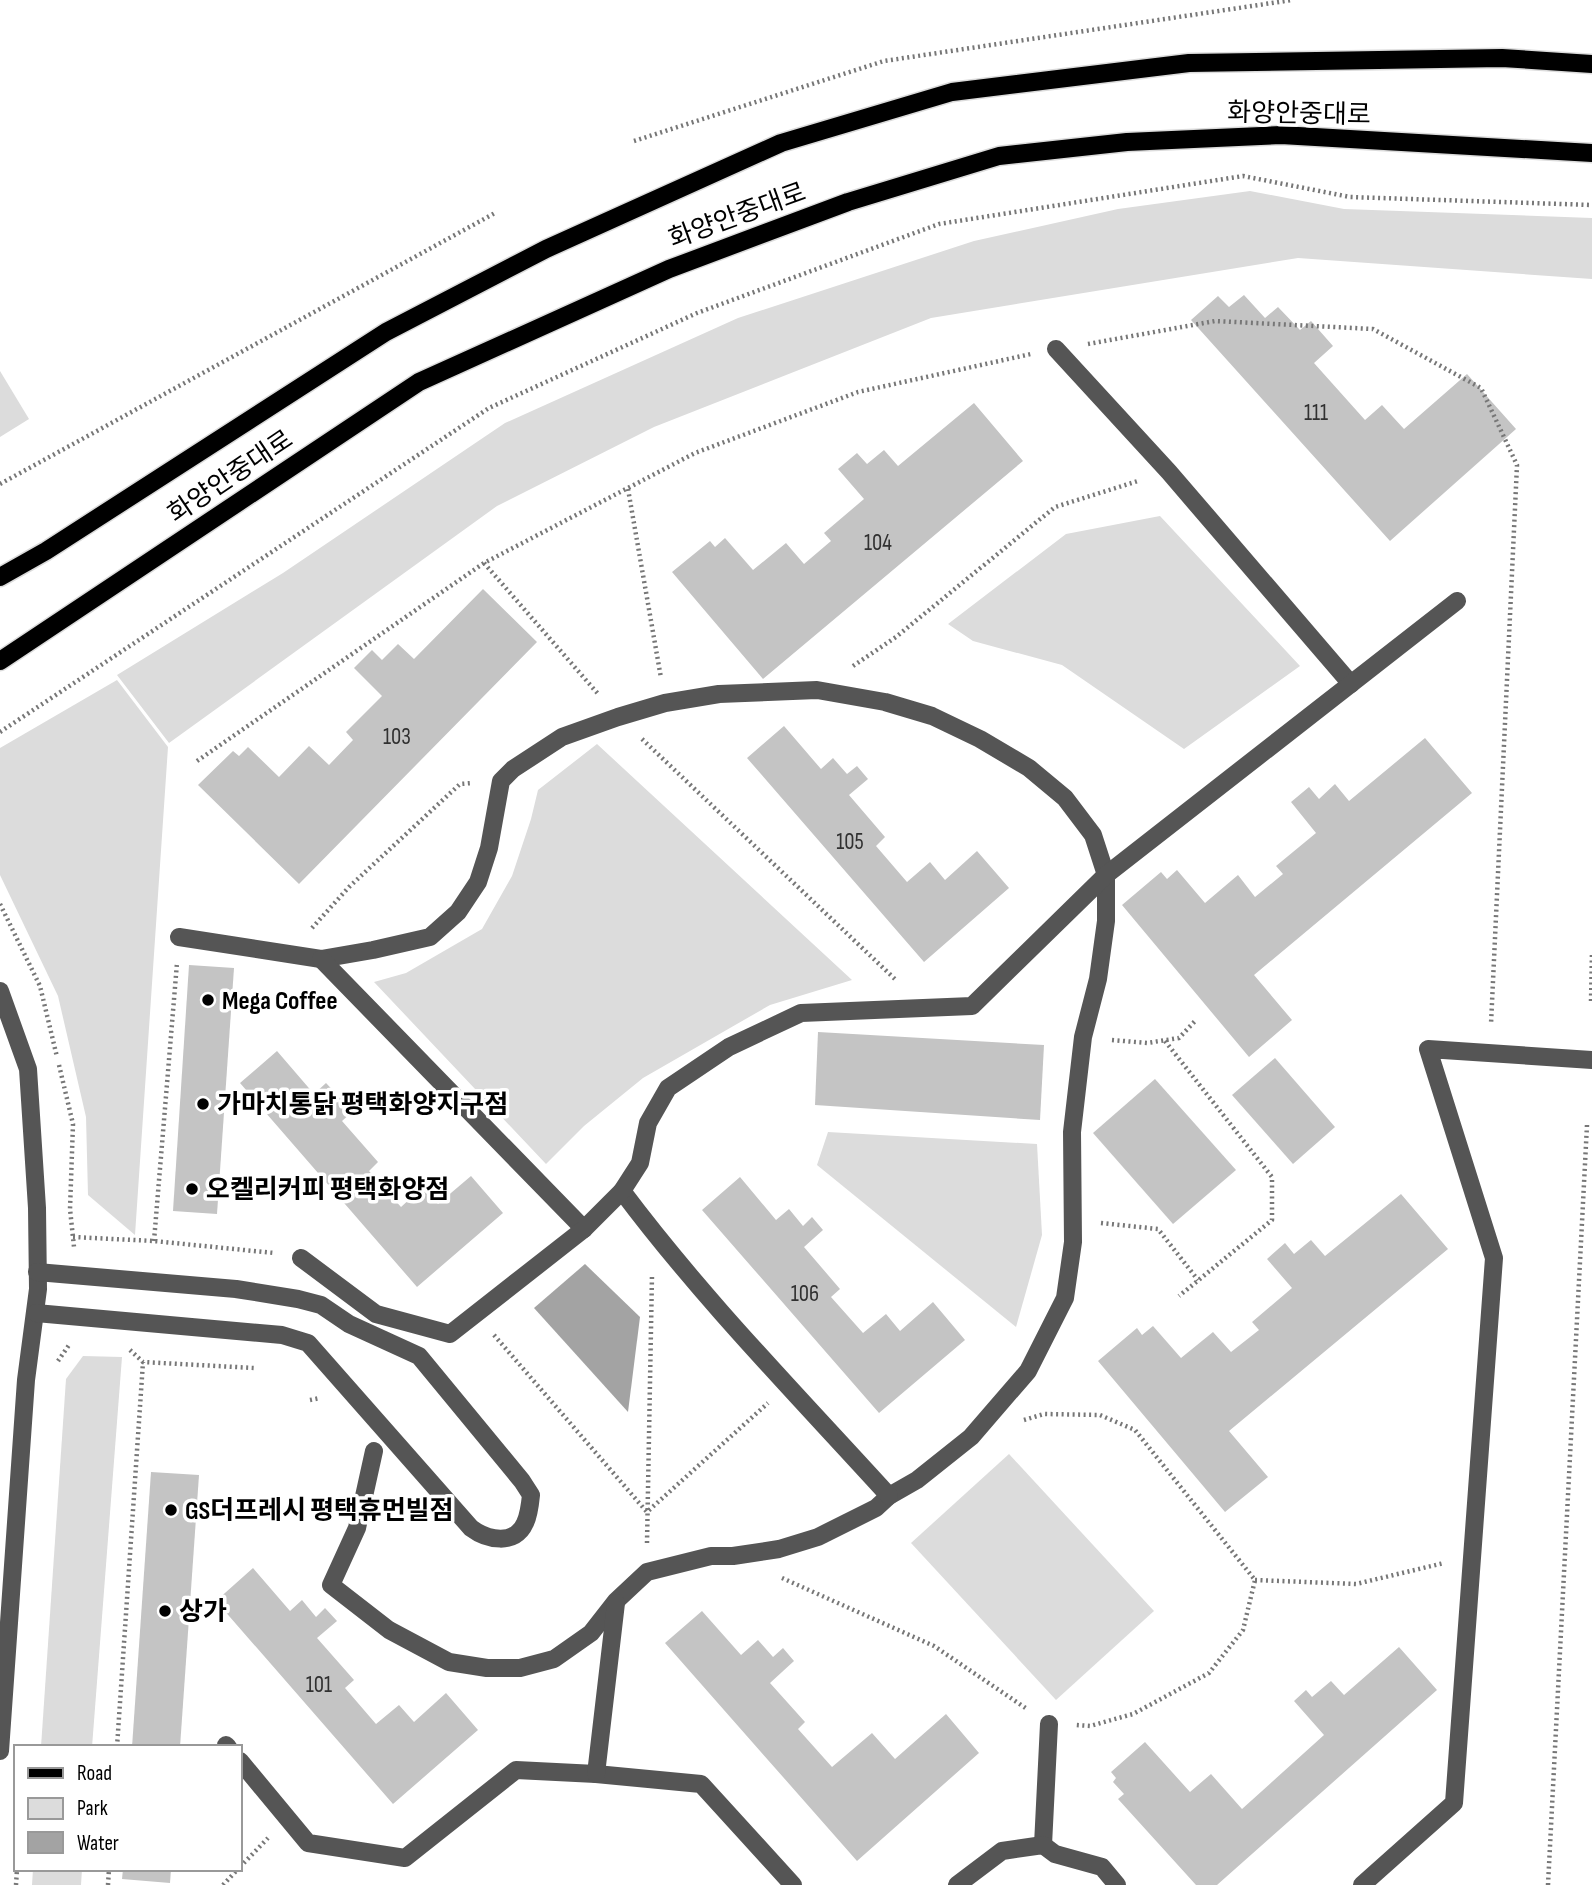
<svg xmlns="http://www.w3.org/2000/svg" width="1592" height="1885" font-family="'Sofia Sans Condensed','Noto Sans KR',sans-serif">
<rect width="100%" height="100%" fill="#fff"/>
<g fill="#dcdcdc">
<path d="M1250 191 1344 209 1592 218V279L1298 258 931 318 654 427 497 506 169 743 117 675 283 573 505 423 738 318 974 241 1118 209Z"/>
<path d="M0 371 29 419 0 437Z"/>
<path d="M1160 516 1300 666 1184 749 1062 665 973 641 948 624 1066 534Z"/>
<path d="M117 680 168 747 135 1235 88 1195 86 1117 58 996 0 875V748Z"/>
<path d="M597 744 852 980 770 1005 643 1078 584 1126 546 1164 374 982 406 973 482 929 512 876 531 819 538 790Z"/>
<path d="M828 1132 1037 1144 1042 1235 1016 1327 817 1165Z"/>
<path d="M83 1356 122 1357 92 1747H41L66 1379Z"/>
<path d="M1009 1454 1154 1611 1056 1700 911 1543Z"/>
<path d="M33 1869H82L81 1885H32Z"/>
</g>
<path fill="#a3a3a3" d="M585 1264 640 1317 628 1412 534 1308Z"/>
<g fill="#c4c4c4">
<path d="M1244 295 1265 318 1278 307 1300 330 1311 321 1333 346 1314 363 1365 420 1382 405 1404 429 1467 374 1516 429 1390 541 1191 320 1218 296 1229 307Z"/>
<path d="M974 403 1023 461 763 679 672 572 710 541 715 547 725 538 753 570 786 543 804 564 831 541 824 533 864 499 838 469 857 453 867 464 884 450 898 466Z"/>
<path d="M483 589 537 642 299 884 198 785 233 751 239 756 248 747 279 777 309 746 329 765 353 740 346 732 382 696 354 668 372 650 382 660 398 644 414 659Z"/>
<path d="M784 726 821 769 833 758 847 774 857 766 868 779 849 795 885 837 876 846 907 882 930 862 945 880 977 851 1009 888 924 962 747 758Z"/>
<path d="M1425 738 1472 793 1254 975 1292 1020 1249 1057 1122 905 1161 872 1167 879 1177 870 1205 903 1238 875 1255 897 1283 874 1276 866 1316 833 1291 802 1309 787 1319 799 1335 784 1349 801Z"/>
<path d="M189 965 234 968 217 1214 173 1211Z"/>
<path d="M818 1032 1044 1045 1040 1120 815 1105Z"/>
<path d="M277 1051 314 1094 326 1083 341 1099 350 1091 361 1104 342 1121 378 1162 369 1171 401 1207 423 1187 438 1204 471 1176 503 1213 417 1287 240 1083Z"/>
<path d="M1275 1058 1335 1127 1293 1164 1232 1095Z"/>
<path d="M1155 1079 1236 1170 1173 1224 1093 1133Z"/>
<path d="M740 1177 776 1220 789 1209 803 1226 812 1217 823 1230 804 1247 840 1289 831 1297 863 1333 886 1314 900 1331 933 1302 965 1340 879 1413 702 1210Z"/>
<path d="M1401 1194 1448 1249 1229 1431 1268 1477 1225 1512 1098 1361 1137 1328 1142 1335 1153 1326 1181 1358 1213 1332 1231 1352 1259 1330 1252 1322 1292 1288 1267 1259 1285 1243 1294 1254 1311 1240 1325 1256Z"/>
<path d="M151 1472 199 1475 180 1747H132Z"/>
<path d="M253 1568 290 1611 302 1600 316 1617 325 1608 337 1621 317 1638 354 1680 345 1688 376 1724 399 1705 414 1722 446 1693 478 1730 393 1804 216 1601Z"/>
<path d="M702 1611 741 1655 758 1640 773 1657 783 1648 794 1661 770 1683 805 1722 798 1729 832 1767 872 1733 895 1759 946 1714 979 1753 857 1861 665 1643Z"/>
<path d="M1399 1647 1437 1690 1217 1885H1196L1118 1799 1124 1794 1113 1782 1116 1778 1111 1772 1145 1742 1190 1792 1211 1774 1242 1809 1324 1735 1294 1701 1306 1690 1312 1697 1331 1681 1344 1695Z"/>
<path d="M123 1869H171L170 1883 122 1879Z"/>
</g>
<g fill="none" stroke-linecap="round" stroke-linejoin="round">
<defs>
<g id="major">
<path d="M0 577 46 551 386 332 546 249 781 143 952 92 1189 63 1502 58 1592 64"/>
<path d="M0 661 419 382 669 269 848 202 999 156 1127 142 1281 135 1592 153"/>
</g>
</defs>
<use href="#major" stroke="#dbdbdb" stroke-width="21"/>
<g stroke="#777" stroke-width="4.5" stroke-dasharray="2 3.5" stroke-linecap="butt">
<path d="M634 141 884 61 1292 0"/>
<path d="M1088 344 1215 321 1373 329 1481 388 1517 465 1491 1024"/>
<path d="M0 484 495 213"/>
<path d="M628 489 661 678"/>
<path d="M484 563 599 695"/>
<path d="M853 666 896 637 1055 507 1138 481"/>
<path d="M0 732 489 408 697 313 939 224 1243 176 1350 197 1592 205"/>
<path d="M642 739 897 981"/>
<path d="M197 761 484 563 695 453 858 392 1031 354"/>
<path d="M0 904 40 986 57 1057"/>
<path d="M312 928 349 887 460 784 472 783"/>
<path d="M1591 1001 1592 952"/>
<path d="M1112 1040 1147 1043 1179 1038 1195 1021"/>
<path d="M1165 1041 1272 1177V1220L1179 1296"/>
<path d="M59 1065 73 1124 70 1209 74 1247"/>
<path d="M1101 1223 1158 1229 1198 1280"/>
<path d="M73 1237 154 1241 274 1253"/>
<path d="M154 1241 177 963"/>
<path d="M494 1335 647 1512 768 1403"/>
<path d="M130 1350 143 1362 254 1368"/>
<path d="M58 1361 69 1345"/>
<path d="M310 1400 320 1398"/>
<path d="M1024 1420 1044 1414 1100 1415 1135 1430 1255 1580 1243 1630 1209 1673 1133 1714 1090 1726 1076 1725"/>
<path d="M647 1543 652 1275"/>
<path d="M782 1578 934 1646 1027 1709"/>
<path d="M1255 1580 1356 1584 1444 1563"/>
<path d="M117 1747 143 1362"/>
<path d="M240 1867 268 1838"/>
<path d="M16 1885 17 1869"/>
<path d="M108 1885 109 1869"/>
<path d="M223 1885 238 1869"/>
<path d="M1548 1885 1587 1125"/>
</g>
<g stroke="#555" stroke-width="18">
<path d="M1056 349 1169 472 1351 684"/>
<path d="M179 937 321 959 373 950 430 937 458 912 478 882 489 848 501 781 513 769 562 737 618 717 665 703 719 694 817 690 885 702 932 716 980 739 1029 768 1065 798 1093 835 1106 875V921L1098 979 1083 1037 1072 1132 1073 1242 1065 1298 1028 1371 971 1437 917 1480 889 1496 876 1508 818 1537 779 1549 733 1556H711L647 1572 616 1601 591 1633 554 1659 520 1668H487L449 1662 389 1630 331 1585 357 1528 374 1451"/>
<path d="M321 959 584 1229"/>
<path d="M0 991 28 1069 37 1208 38 1289 26 1380 0 1751"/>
<path d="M622 1191C702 1298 799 1397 889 1496"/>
<path d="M301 1258 376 1314 450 1334 584 1229 622 1191 640 1163 648 1123 668 1088 729 1047 801 1013 972 1006 1106 875 1457 601"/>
<path d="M36 1313 282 1335 308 1343 471 1528C487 1540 515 1546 525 1523 529 1515 530 1505 531 1495L522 1481 419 1356 349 1324 321 1305 298 1299 236 1289 37 1272"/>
<path d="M226 1745 228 1747"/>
<path d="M240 1761 308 1843 405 1858 516 1770 596 1774 701 1784 793 1885"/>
<path d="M596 1774 616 1603"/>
<path d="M1043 1845 1049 1724"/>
<path d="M957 1885 1002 1851 1043 1845 1055 1854 1102 1867 1117 1885"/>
<path d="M1362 1885 1454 1803 1494 1258 1428 1049 1592 1060"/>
</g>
<use href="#major" stroke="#000" stroke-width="18"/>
</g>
<g fill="#000" stroke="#fff" stroke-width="2.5">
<circle cx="208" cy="1000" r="7"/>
<circle cx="203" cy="1104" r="7"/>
<circle cx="192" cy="1189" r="7"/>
<circle cx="171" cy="1510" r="7"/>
<circle cx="165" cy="1611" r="7"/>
</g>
<g text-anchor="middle" stroke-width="7" stroke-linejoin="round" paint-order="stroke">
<g font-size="23" fill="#313131">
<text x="1316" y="420">111</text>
<text x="878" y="550">104</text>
<text x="397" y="744">103</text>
<text x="850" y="849">105</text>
<text x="805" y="1301">106</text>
<text x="319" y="1692">101</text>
</g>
<g font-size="26" fill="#000" stroke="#fff">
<text transform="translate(1299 113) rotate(1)" y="9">화양안중대로</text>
<text transform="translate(737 215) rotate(-20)" y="9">화양안중대로</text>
<text transform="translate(230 476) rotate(-34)" y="9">화양안중대로</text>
</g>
<g font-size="26" font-weight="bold" fill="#000" stroke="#fff" text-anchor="start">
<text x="222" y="1009">Mega Coffee</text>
<text x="217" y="1113">가마치통닭 평택화양지구점</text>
<text x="206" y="1198">오켈리커피 평택화양점</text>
<text x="185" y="1519">GS더프레시 평택휴먼빌점</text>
<text x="179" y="1620">상가</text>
</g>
</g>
<rect x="14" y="1745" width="228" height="126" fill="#ffffff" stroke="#999999" stroke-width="2"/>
<rect x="28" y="1768" width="35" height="10" fill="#000000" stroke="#999999" stroke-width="2"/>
<text x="77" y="1780" font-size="21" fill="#000000">Road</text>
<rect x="28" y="1798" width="35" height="21" fill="#dcdcdc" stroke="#999999" stroke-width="2"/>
<text x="77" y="1815" font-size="21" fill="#000000">Park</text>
<rect x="28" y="1832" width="35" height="21" fill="#a3a3a3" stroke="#999999" stroke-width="2"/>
<text x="77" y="1850" font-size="21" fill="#000000">Water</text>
</svg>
